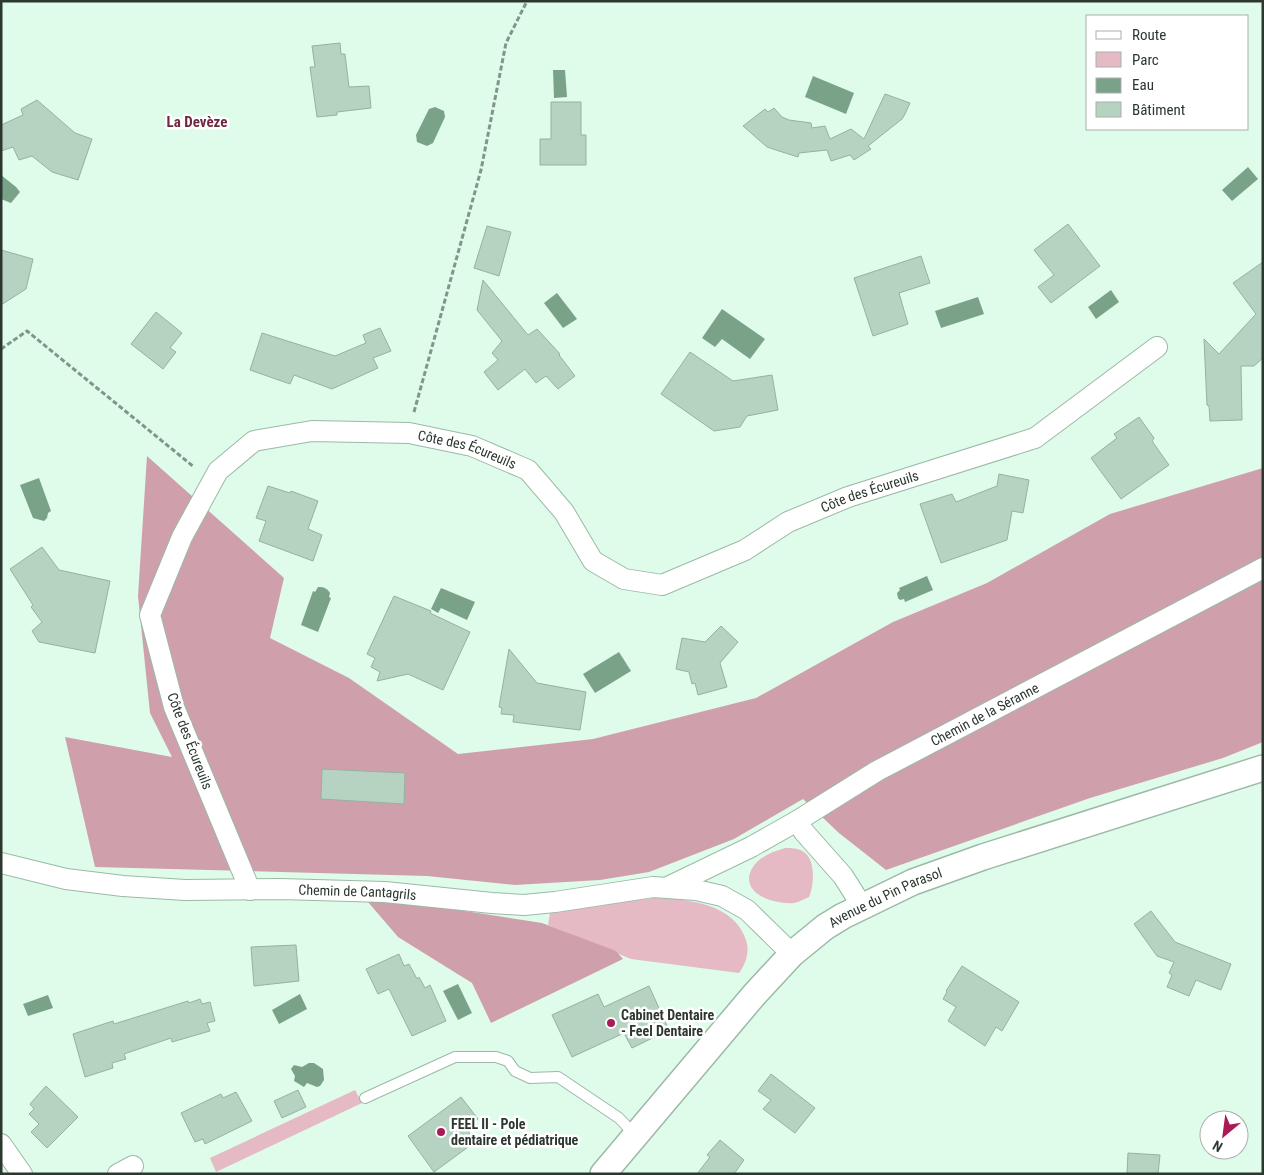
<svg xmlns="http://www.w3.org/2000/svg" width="1264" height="1175" font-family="'Roboto Condensed',sans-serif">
<rect width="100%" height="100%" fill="#defce9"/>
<g fill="#e5bac4">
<path d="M785 848C791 848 799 848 804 852 816 860 814 886 809 897 804 899 799 902 794 903 787 904 777 902 770 900 751 894 741 879 757 862 764 855 775 851 785 848Z"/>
<path d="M654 898C687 899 734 903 746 940 750 951 746 964 739 973L631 959 548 925 550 913 597 905Z"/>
<path d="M355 1090 362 1103 216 1172 210 1158Z"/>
</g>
<g fill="#cfa0ac">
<path d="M147 456 284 578 270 638 349 678 458 754 593 739 756 698 893 622 987 583 1110 514 1263 468V742L1223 758 1090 798 886 870 839 833 803 799 734 839 649 872 600 880 515 885 427 876 95 867 65 737 172 757 150 713 138 596Z"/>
<path d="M362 895 542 923 616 951 623 959 491 1023 472 983 398 937Z"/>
</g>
<g fill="#7aa289">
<path d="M553 70H565L567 97 554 98Z"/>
<path d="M813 76 854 93 846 114 805 97Z"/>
<path d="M435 107 444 111 445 117 433 143 427 146 417 142 416 135 429 109Z"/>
<path d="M1248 167 1258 179 1232 201 1222 190Z"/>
<path d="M1 175 16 187 20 192 11 203 1 199Z"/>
<path d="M1111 290 1119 302 1096 319 1088 307Z"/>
<path d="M557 293 577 319 563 328 544 303Z"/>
<path d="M978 297 984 314 941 328 935 311Z"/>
<path d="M722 309 765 339 750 359 722 339 715 347 702 338Z"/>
<path d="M39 478 51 511 48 513 47 518 44 521 33 518 20 485Z"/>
<path d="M927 576 933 590 905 602 904 599 900 600 898 598 897 593 900 590 899 588Z"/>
<path d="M318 587C324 587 327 588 330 593L329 597 331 598 318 632 301 625 313 591 315 592Z"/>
<path d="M441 588 475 602 467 620 441 608 438 613 431 609Z"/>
<path d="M619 652 631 671 595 693 583 674Z"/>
<path d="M458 984 472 1013 458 1020 443 991Z"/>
<path d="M300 994 307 1009 279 1024 272 1010Z"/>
<path d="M48 995 53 1008 28 1016 23 1004Z"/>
<path d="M309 1063H314L323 1069 324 1080 320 1086 317 1087 307 1083 304 1087 294 1081 295 1076 291 1069 294 1065 302 1067Z"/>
</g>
<g fill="#b5d3c0" stroke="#95b29f">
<path d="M340 43 341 54H345L349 87 369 86 371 108 337 112V115L317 117 310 67H315L312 46Z"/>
<path d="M885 94 910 103 905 114 902 119 868 146 871 149 854 160 850 155 831 161 827 150 799 153 798 157 779 151 767 147 743 126 765 109 768 112 774 108 782 117 789 120 811 123 812 128 825 126 830 139 851 129 864 139Z"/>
<path d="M37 100 75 133 92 139 78 180 52 172 32 156 19 160 13 147 1 151V125L23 115 21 109Z"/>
<path d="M551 102H581V135H586V165H540V139H551Z"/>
<path d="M1068 224 1100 266 1051 303 1038 287 1054 275 1034 250Z"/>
<path d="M487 226 511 232 499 276 474 268Z"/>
<path d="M1 250 33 259 26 289 1 305Z"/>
<path d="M921 256 930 283 899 293 908 324 873 336 854 278Z"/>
<path d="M1263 262V358L1254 366H1241L1242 420 1210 421 1209 406 1207 405 1204 339 1219 354 1256 314 1233 283Z"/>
<path d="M483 280 528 335 537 329 560 354 559 355 575 376 558 389 546 376 536 383 525 369 498 390 484 372 498 360 492 353 502 341 477 310Z"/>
<path d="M156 312 182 333 170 348 176 352 163 369 131 344Z"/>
<path d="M380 328 391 351 373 358 378 368 332 389 294 375 290 384 250 370 262 333 335 356 366 343 363 335Z"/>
<path d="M690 352 733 381 772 375 778 410 747 416 740 427 714 431 661 394Z"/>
<path d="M1139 417 1154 438 1152 441 1169 465 1121 499 1091 458 1117 438 1114 434Z"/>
<path d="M999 474 1029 480 1023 513 1012 511 1007 540 941 563 920 504 952 494 956 502 997 486Z"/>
<path d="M268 486 290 493 291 491 318 501 308 529 322 535 313 561 259 541 266 521 256 518Z"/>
<path d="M42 547 59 570 110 581 95 653 39 642 32 631 42 622 31 607 33 605 10 569Z"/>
<path d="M394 596 431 611 430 613 470 632 443 690 408 674 377 681 380 672 371 667 375 658 367 654Z"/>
<path d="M721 626 738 642 720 663 727 687 698 695 695 683 692 684 689 672 676 669 682 638 705 642Z"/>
<path d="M509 649 537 683 586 692 580 730 513 722 514 715 501 714 502 708 499 707Z"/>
<path d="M322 769 405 773 404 804 321 799Z"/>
<path d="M1151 911 1175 942 1231 964 1221 990 1196 980 1189 996 1167 987 1172 975 1169 973 1174 962 1157 956 1134 924Z"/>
<path d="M296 945 299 981 254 986 251 947Z"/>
<path d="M399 954 404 966 409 964 417 979 419 977 425 988 430 985 446 1021 412 1036 389 989 378 994 366 969Z"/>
<path d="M962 966 1019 1002 1002 1031 996 1027 985 1046 948 1021 956 1007 943 999 947 992 946 991Z"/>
<path d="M649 986 669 1030 632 1048 624 1033 572 1057 552 1015 598 994 604 1007Z"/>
<path d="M200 999 202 1004 210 1002 215 1021 207 1023 210 1031 172 1042 171 1038 124 1054 126 1059 112 1063 113 1068 85 1077 73 1034 113 1021 114 1024 188 1001 189 1003Z"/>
<path d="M771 1074 815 1108 795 1133 763 1109 771 1100 758 1091Z"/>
<path d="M46 1086 78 1117 47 1148 31 1132 39 1124 29 1114 34 1109 30 1104Z"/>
<path d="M298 1090 306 1107 282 1118 274 1101Z"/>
<path d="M236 1092 252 1121 205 1144 203 1139 195 1142 181 1113 221 1094 223 1098Z"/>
<path d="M461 1097 478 1119 467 1129 475 1142 434 1172 408 1136Z"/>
<path d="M720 1140 744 1160 734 1174H697L710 1157 707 1155Z"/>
<path d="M1128 1153 1160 1155 1158 1174H1127Z"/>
</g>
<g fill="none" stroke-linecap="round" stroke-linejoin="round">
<defs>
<path id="service" d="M365 1098 455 1057H496L508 1061 515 1071 530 1078 558 1077 619 1118 635 1135"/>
<g id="minor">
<path d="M797 821 804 832 843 876 862 906"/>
<path id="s1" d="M1 863 66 879 123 886 185 890 280 889 385 892 492 903 524 905 555 902 653 887 696 890 722 896 747 910 792 954"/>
<path id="s2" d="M668 887 751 847 797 821 877 771 1263 568"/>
<path id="s3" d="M250 890 174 707 150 615 182 537 218 471 254 441 312 431 409 433 472 446 528 470 564 512 593 561 624 579 662 585 745 550 788 522 848 497 1035 438 1157 347"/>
<path d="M1 1144 22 1174"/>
<path d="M118 1174 133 1166"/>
</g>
<g id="tertiary">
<path id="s4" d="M603 1174 754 995 792 954 825 927 843 916 913 882 983 857 1263 768"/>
</g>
</defs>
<use href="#service" stroke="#9cb9a7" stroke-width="12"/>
<use href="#minor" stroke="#9cb9a7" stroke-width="22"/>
<use href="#tertiary" stroke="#9cb9a7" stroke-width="28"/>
<g stroke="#819689" stroke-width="3" stroke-dasharray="5 2.5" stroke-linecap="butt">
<path d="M1 349 27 331 194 467"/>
<path d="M414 412 481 170 506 43 527 1"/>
</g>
<use href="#service" stroke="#fff" stroke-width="10"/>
<use href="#minor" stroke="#fff" stroke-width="20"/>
<use href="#tertiary" stroke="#fff" stroke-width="25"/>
</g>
<g fill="#a91a57" stroke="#fff" stroke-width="2">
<circle cx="611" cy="1023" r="5"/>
<circle cx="441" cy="1132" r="5"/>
</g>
<g text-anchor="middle" stroke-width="5" stroke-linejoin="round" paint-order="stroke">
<g font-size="14" fill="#2b372f" stroke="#fff">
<text dy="5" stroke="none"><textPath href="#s3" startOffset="716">Côte des Écureuils</textPath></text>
<text dy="5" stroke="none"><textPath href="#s3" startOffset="1196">Côte des Écureuils</textPath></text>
<text dy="5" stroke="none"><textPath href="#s2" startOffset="361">Chemin de la Séranne</textPath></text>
<text transform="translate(190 741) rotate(69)" y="5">Côte des Écureuils</text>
<text dy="5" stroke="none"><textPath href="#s1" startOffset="359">Chemin de Cantagrils</textPath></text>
<text dy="5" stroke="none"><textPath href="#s4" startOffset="400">Avenue du Pin Parasol</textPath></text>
</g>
<g font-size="14" font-weight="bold" fill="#2b372f" stroke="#fff" text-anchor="start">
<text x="621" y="1020">Cabinet Dentaire<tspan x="621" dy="16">- Feel Dentaire</tspan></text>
<text x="451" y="1129">FEEL II - Pole<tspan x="451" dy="16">dentaire et pédiatrique</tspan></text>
</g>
<g font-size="15" font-weight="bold" fill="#6e2940" stroke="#fff">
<text x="197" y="127">La Devèze</text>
</g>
</g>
<rect width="1264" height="1175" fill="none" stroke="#2b372f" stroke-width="5"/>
<rect x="1086" y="15" width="162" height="115" fill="#ffffff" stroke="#aaafac"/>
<rect x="1096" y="31" width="25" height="8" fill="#ffffff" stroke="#aaafac"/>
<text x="1132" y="40" font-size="15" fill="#2b372f">Route</text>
<rect x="1096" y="52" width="25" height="15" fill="#e5bac4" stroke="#aaafac"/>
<text x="1132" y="65" font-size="15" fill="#2b372f">Parc</text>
<rect x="1096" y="78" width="25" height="15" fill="#7aa289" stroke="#aaafac"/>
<text x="1132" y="90" font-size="15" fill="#2b372f">Eau</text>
<rect x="1096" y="102" width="25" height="15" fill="#b5d3c0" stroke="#aaafac"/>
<text x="1132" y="115" font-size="15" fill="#2b372f">Bâtiment</text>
<g transform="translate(1224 1135) rotate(209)"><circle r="24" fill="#ffffff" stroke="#aaafac"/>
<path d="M0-4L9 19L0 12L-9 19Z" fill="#a91a57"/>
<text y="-8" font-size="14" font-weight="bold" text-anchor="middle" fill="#2b372f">N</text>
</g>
</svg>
